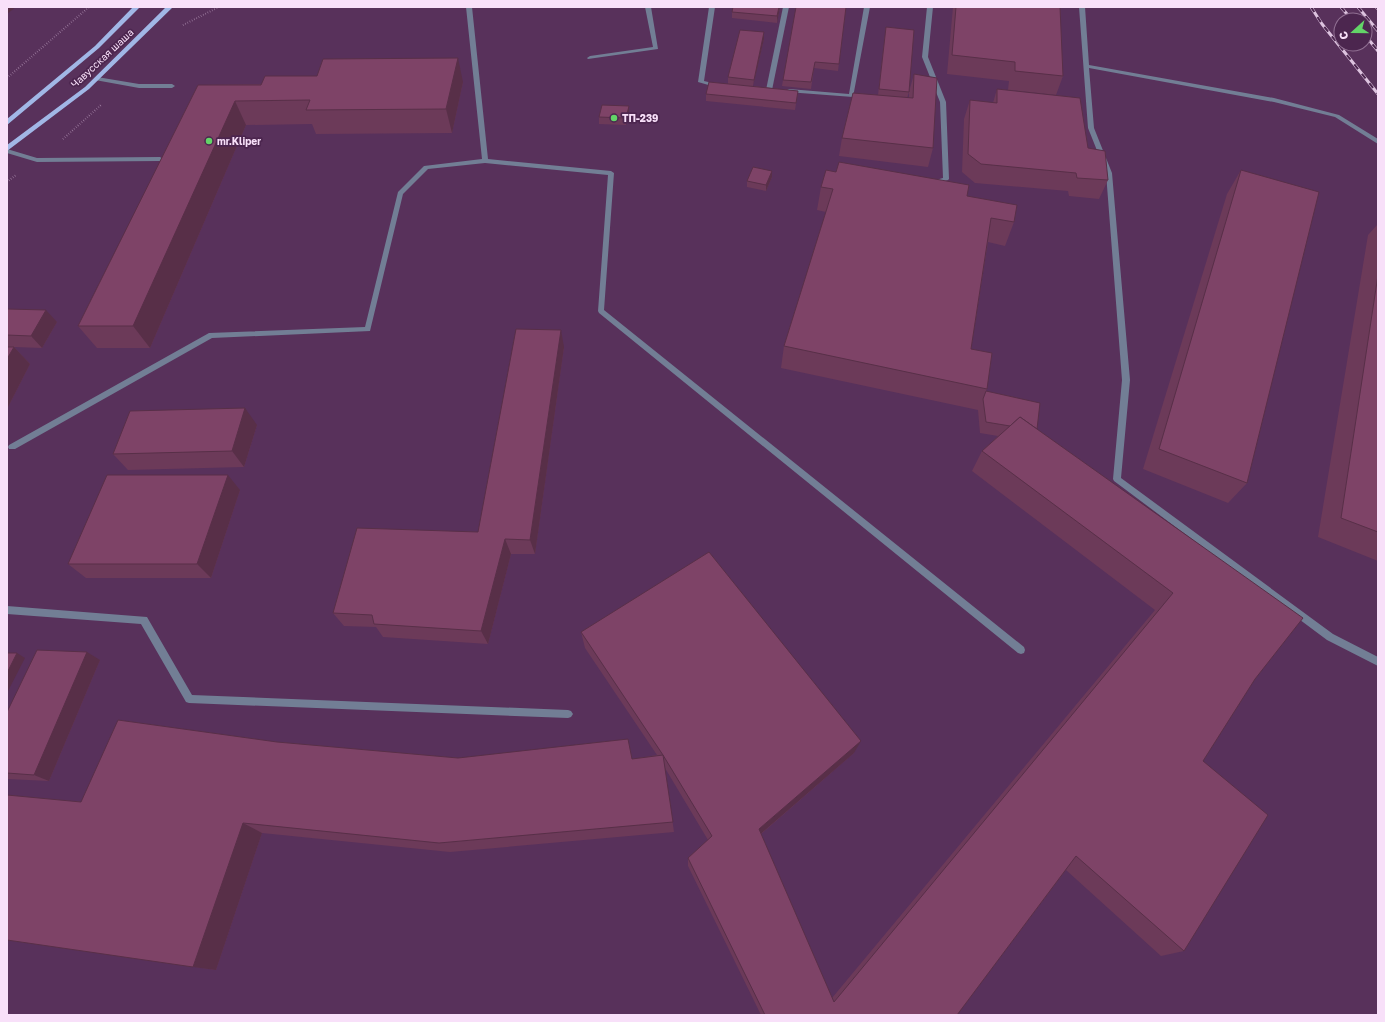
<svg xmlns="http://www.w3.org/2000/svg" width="1385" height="1022" font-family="'Golos Text',sans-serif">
<rect width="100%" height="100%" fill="#58315b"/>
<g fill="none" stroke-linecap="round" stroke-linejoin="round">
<g stroke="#ae8fb0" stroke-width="2" stroke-dasharray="0.5 2" stroke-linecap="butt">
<path d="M183 25 219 7"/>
<path d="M7 78 89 7"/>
<path d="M63 139 101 105"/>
<path d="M7 182 16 175"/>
</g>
<g fill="#727e95" fill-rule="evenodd">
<path d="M466 7H472L488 159 611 171 614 173 604 310 1024 647 1025 650 1024 653 1021 654 1018 653 599 313 598 311 608 175 485 163 428 169 403 194 370 331 212 338 15 449H9L8 447 9 445 209 333 365 327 398 192 424 166 482 159Z"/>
<path d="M645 7H651L658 49 588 59 587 58 590 56 653 47Z"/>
<path d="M709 7H715L704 81 721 85 722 86 719 88 698 82Z"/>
<path d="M783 7H789L772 90 769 92 766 90Z"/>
<path d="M864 7H870L853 97 787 92V90L789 89 849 94Z"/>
<path d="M927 7H933L928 57 946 102 949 179 948 180 931 185 929 184V182L943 178 940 102 922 57Z"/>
<path d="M1079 7H1085L1089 65 1274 98 1339 115 1378 139V144L1335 117 1274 102 1089 68 1094 128 1112 173 1130 380 1121 478 1333 634 1378 657V666L1327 640 1114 481 1113 479 1122 380 1106 173 1088 128Z"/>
<path d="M97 77 139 84H172L175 86 172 88H139L95 80 94 79Z"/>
<path d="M7 149 37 158 160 157 163 159 160 161 37 162 7 153Z"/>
<path d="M7 606 147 617 192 695 568 710 571 711 573 714 571 717 568 718 189 703 186 702 141 624 7 614Z"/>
</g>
<g fill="#a1b7e6" fill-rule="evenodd">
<path d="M133 7H140L99 48 7 125V119L95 46Z"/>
<path d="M166 7H173L89 89 7 151V145L85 87Z"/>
</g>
<defs>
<g id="rail">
<path d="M1311 7 1322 24 1378 94"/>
<path d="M1341 7 1352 20"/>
<path d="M1358 7 1378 31"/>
<path d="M1376 7 1378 9"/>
<path d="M1365 35 1378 51"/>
</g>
</defs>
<use href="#rail" stroke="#ddc3df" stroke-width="3"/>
<use href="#rail" stroke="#4c264f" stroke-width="2" stroke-dasharray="6" stroke-linecap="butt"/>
</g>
<g fill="#6c3a59">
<path d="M780 7 777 23 732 18V12Z"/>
<path d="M846 7 838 71 814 68 811 89 782 86 783 80Z"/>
<path d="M953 7H1060L1063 76 1056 95 1008 90 1009 81 947 74Z"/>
<path d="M886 27 909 92 907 98H909V92L914 74 933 148 928 167 839 156 842 138 878 95Z"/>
<path d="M764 39 753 86 798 91 795 110 706 101V94L728 84V77Z"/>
<path d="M463 82 452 133 316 134 312 124 246 125 150 348H97L78 326 198 85Z"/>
<path d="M997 89 1088 148 1108 180 1099 199 1069 196 1068 191 975 183 962 172 964 119 970 100 993 103Z"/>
<path d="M629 113 626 125 599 124V117Z"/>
<path d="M1241 170 1247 483 1228 503 1143 469 1227 194Z"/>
<path d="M772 177 766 191 747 187V181Z"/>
<path d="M821 187 967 196 1014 222 1005 246 988 242 971 349 987 389 986 391 1037 429 1255 679 1203 761 1184 951 1161 956 1066 870 957 1015H761L688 866V858L708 840 665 768 674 832 450 852 262 833 216 970 7 940V795L81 802 277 742 458 758 632 759 657 755 585 648 581 632 854 753 761 834 832 998 1155 610 972 471 982 451 998 436 980 433 978 410 781 368 784 346 826 212 817 210Z"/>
<path d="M1378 224V561L1318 537 1368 235Z"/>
<path d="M7 309 57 322 42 348 14 347 30 364 7 409Z"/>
<path d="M564 347 535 554H511L488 644 383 637 376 627 344 626 333 613 478 532Z"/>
<path d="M257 425 244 467 128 470 113 454Z"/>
<path d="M240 490 211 578H86L68 564Z"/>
<path d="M100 660 49 781 7 779V712Z"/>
</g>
<g fill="#582f48">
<path d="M7 7H16L7 14Z"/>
<path d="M779 7H780L777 23V16Z"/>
<path d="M764 32V39L753 86 754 80Z"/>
<path d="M458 58 463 82 452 133 446 109Z"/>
<path d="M235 101 246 125 150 348 133 326Z"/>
<path d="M629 106V113L626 125V118Z"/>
<path d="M772 171V177L766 191V185Z"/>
<path d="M46 310 57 322 42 348 31 336Z"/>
<path d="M561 330 564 347 535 554 530 540Z"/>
<path d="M14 347 30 364 7 409V359Z"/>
<path d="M245 408 257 425 244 467 232 451Z"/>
<path d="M228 475 240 490 211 578 197 564Z"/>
<path d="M505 539 511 554 488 644 481 631Z"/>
<path d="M87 652 100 660 49 781 34 775Z"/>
<path d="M17 653 25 658 7 693V673Z"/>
<path d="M861 741 854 753 756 838 759 829Z"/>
<path d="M243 823 262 833 216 970 193 967Z"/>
</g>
<g fill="#7e4367" stroke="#582f48">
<path d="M733 7H779L777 16 732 12Z"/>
<path d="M796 7H846L839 64 815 62 811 82 783 80Z"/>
<path d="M956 7H1060L1063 76 1015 71V62L952 55Z"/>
<path d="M886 27 914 30 909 92 879 89Z"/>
<path d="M740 30 764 32 754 80 728 77Z"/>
<path d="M458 58 446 109 306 110 310 100 235 101 133 326H78L198 85H261L265 76H317L323 59Z"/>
<path d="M914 74 937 78 933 148 842 138 853 93 913 98Z"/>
<path d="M709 82 798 91 796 103 706 94Z"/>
<path d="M997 89 1080 98 1088 148 1105 151 1108 180 1077 178 1076 173 981 164 968 154 970 100 997 103Z"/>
<path d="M602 105 629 106 626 118 599 117Z"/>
<path d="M839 162 969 185 967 196 1017 205 1014 222 991 218 971 349 992 353 987 389 784 346 833 189 821 187 826 170 836 172Z"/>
<path d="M753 167 772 171 766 185 747 181Z"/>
<path d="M1241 170 1319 192 1247 483 1159 449Z"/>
<path d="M1378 275V532L1341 518Z"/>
<path d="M7 309 46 310 31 336 7 335Z"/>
<path d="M516 329 561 330 530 540 505 539 481 631 374 624 372 615 333 613 357 528 478 532Z"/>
<path d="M7 347H14L7 359Z"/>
<path d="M986 391 1040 403 1037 429 1020 417 1010 426 986 422 983 399Z"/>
<path d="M245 408 232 451 113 454 130 411Z"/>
<path d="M1020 417 1303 618 1255 679 1203 761 1268 815 1184 951 1076 856 957 1015H765L688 858 712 836 663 755 581 632 709 552 861 741 759 829 834 1002 1173 593 982 451Z"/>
<path d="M107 475H228L197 564H68Z"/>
<path d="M37 650 87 652 34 775 7 773V712Z"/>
<path d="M7 653H17L7 673Z"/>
<path d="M118 720 277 742 458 758 628 739 632 759 663 755 673 822 439 843 243 823 193 967 7 940V795L81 802Z"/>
</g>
<g fill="#63d468" stroke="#4c264f" stroke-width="1.5">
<circle cx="614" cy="118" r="4"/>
<circle cx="209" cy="141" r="4"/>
</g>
<g text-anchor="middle" stroke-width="3.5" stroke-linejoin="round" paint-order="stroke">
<g font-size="10" fill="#f8e0f9" stroke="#4c264f">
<text transform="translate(102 58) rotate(-43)" y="4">Чавусская шаша</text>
</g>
<g font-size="10" font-weight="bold" fill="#f8e0f9" stroke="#4c264f" text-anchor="start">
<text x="622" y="122">ТП-239</text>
<text x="217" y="145">mr.Kliper</text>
</g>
</g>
<rect width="1385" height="1022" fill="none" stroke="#f8e0f9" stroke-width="16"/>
<g transform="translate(1353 32) rotate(249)"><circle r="19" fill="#4c264f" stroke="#917093"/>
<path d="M0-3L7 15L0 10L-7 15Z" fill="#63d468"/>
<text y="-6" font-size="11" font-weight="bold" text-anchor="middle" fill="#f8e0f9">С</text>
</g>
</svg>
